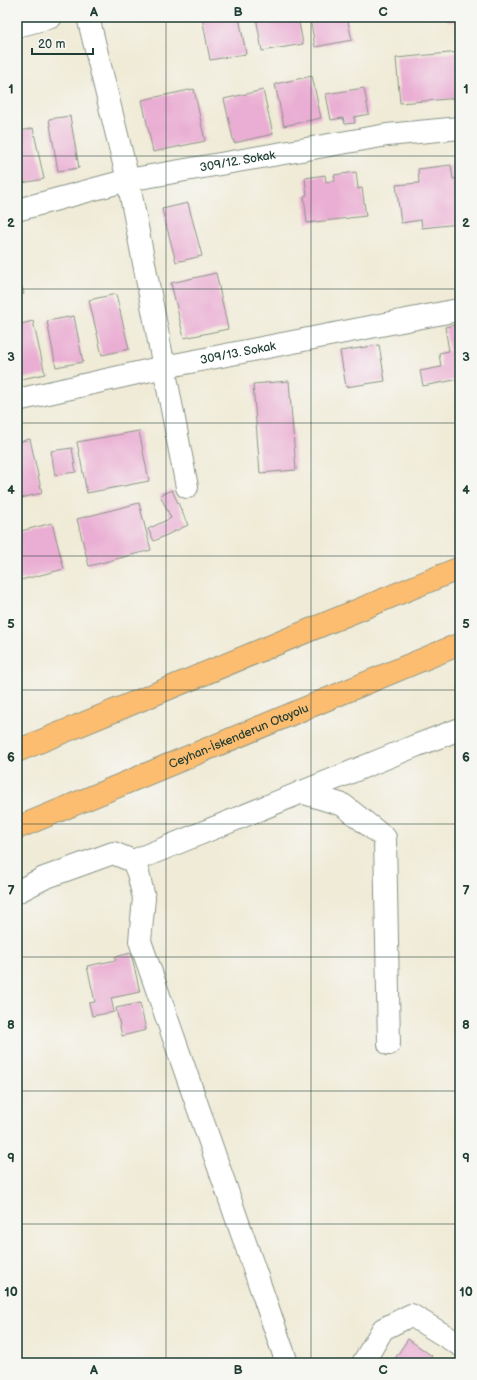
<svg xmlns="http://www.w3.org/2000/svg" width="477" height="1380" font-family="'Balsamiq Sans',sans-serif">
<rect width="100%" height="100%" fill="#f6f6f2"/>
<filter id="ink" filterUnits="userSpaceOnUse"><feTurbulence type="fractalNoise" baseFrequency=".025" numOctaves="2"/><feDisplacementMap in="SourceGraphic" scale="8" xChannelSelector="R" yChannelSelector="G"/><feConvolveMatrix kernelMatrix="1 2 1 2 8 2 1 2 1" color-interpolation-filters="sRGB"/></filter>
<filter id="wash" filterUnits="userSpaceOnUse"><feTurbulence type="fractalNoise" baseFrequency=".012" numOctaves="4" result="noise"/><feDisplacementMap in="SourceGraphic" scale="16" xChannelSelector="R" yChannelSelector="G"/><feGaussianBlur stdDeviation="0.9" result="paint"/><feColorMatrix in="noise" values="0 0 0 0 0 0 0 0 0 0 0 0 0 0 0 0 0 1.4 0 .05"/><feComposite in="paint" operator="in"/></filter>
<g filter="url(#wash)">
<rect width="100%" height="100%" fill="#f0ebd7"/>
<g id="blocks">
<g fill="#eaadd3">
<path d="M202 17H239L246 54 210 60Z"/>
<path d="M256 17H298L303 44 262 51Z"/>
<path d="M310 17H347L352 40 315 47Z"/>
<path d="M447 17H460V21L447 22Z"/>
<path d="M460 52V98L400 103 396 58Z"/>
<path d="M312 76 321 118 284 126 275 84Z"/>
<path d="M364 88 369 114 354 117 355 123 345 124 343 118 331 120 326 94Z"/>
<path d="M194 89 205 141 153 152 142 100Z"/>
<path d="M263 90 273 134 234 143 224 99Z"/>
<path d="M70 116 79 168 58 171 49 119Z"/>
<path d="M33 128 44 179 17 184V132Z"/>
<path d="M451 165 453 179 460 178V216H458L459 224 422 228 421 220 401 223 396 185 419 183 418 169Z"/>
<path d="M356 172 358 189 362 188 366 216 307 223 304 196 307 195 305 178 325 175 326 182 335 181 334 175Z"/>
<path d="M188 203 202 256 176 262 162 209Z"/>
<path d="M17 269 24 294 17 296Z"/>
<path d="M216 273 228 329 184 338 171 283Z"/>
<path d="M116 294 129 349 102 355 89 300Z"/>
<path d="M74 316 83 362 56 367 47 321Z"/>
<path d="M33 321 45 374 17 380V325Z"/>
<path d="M460 324V379L423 386 420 371 441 367 439 353 449 351 445 327Z"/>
<path d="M379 345 385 381 346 387 340 351Z"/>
<path d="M289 381 296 470 260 473 253 384Z"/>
<path d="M139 431 149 481 87 493 77 442Z"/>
<path d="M30 439 42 493 17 499V442Z"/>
<path d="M72 448 76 472 55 475 51 451Z"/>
<path d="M172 490 188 525 154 541 148 529 171 518 160 495Z"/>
<path d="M139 503 151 550 89 566 77 519Z"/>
<path d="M52 523 64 569 17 581V532Z"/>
<path d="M131 953 140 992 111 998 114 1012 92 1016 89 1003 95 1002 87 966 116 960 115 957Z"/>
<path d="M140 1003 146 1030 122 1036 116 1008Z"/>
<rect x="456" y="1239" width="4" height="19"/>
<path d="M408 1339 432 1356 427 1363H392Z"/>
</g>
</g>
</g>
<g filter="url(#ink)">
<use href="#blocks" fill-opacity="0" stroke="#889486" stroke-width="1"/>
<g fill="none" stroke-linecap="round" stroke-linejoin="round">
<defs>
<g id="minor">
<path d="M88 17 128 180 187 487"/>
<path d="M17 26 51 17"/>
<path id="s1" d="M17 210 128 180 387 135 460 128"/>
<path id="s2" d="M17 400 164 367 453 311H460"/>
<path d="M301 792 343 805 385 838 389 1044"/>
<path d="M133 861 415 746 460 729"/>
<path d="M17 892 44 878 113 853 133 861 138 873 144 898 140 941 287 1363"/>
<path d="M363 1363 383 1329 411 1315 460 1345"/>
</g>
<g id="highway">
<path d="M17 751 460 568"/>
<path id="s3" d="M17 828 460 644"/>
</g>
</defs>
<use href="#minor" stroke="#889486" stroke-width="24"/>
<use href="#highway" stroke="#889486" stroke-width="24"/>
<use href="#minor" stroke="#fff" stroke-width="22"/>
<use href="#highway" stroke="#fcbd6f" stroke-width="22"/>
</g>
</g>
<path fill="none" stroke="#1f3d34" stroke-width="1" stroke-opacity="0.55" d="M166 17V1363M311 17V1363M17 156H460M17 289H460M17 423H460M17 556H460M17 690H460M17 824H460M17 957H460M17 1091H460M17 1224H460"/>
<g text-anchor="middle" stroke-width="3" stroke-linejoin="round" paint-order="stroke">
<g font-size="12" fill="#1f3d34" stroke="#f6f6f2">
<text dy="4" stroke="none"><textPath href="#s1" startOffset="226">309/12. Sokak</textPath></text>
<text dy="4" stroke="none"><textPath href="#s2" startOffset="226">309/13. Sokak</textPath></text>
<text dy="4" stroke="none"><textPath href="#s3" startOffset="240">Ceyhan-İskenderun Otoyolu</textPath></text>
</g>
</g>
<rect width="477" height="1380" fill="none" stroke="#f6f6f2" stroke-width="44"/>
<path d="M32 48v6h61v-6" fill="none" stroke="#1f3d34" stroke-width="2"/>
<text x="38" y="48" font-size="12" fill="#1f3d34" stroke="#f6f6f2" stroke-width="3" paint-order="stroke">20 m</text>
<rect x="22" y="22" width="433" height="1336" fill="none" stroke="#1f3d34" stroke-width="1.5"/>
<g font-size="13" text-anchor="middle" font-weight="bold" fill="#1f3d34">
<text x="94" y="16">A</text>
<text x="238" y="16">B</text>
<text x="383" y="16">C</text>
<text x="11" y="93">1</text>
<text x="466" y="93">1</text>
<text x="11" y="227">2</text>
<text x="466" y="227">2</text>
<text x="11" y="361">3</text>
<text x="466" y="361">3</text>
<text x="11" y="494">4</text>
<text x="466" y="494">4</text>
<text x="11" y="628">5</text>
<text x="466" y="628">5</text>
<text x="11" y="761">6</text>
<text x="466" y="761">6</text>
<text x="11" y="895">7</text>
<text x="466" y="895">7</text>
<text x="11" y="1029">8</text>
<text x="466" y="1029">8</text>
<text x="11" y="1162">9</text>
<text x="466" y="1162">9</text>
<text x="11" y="1296">10</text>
<text x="466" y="1296">10</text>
<text x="94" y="1374">A</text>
<text x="238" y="1374">B</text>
<text x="383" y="1374">C</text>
</g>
</svg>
